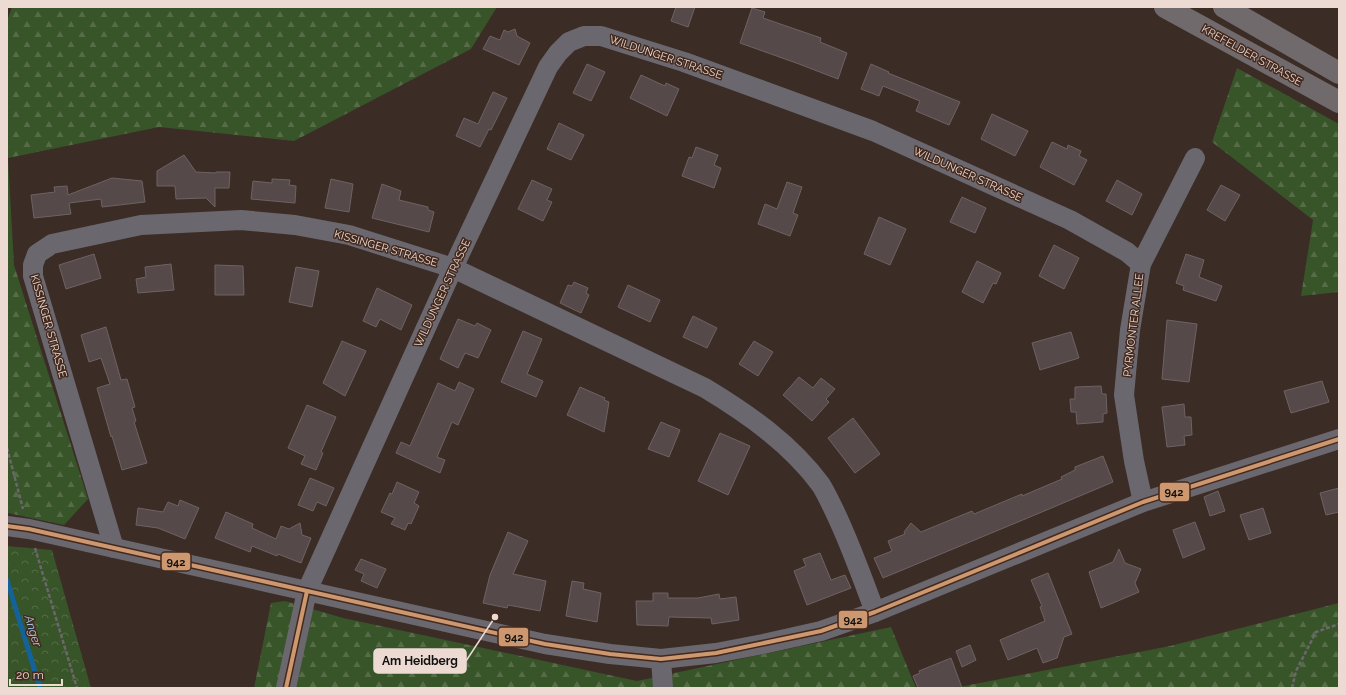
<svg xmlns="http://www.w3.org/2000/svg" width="1346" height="695" font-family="Raleway,sans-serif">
<defs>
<pattern id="forest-firs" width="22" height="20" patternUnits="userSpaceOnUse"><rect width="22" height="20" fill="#385429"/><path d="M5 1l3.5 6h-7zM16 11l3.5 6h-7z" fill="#556c47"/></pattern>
<pattern id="park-crowns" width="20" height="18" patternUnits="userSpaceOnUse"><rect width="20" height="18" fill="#385429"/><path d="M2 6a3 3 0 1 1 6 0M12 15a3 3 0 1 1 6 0" fill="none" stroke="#556c47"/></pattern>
</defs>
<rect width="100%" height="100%" fill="#3b2c25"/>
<g fill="url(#forest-firs)">
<path d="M12 7H497L471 49 294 141 159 127 8 158 14 265 88 499 64 525 8 513 7 511V21Z"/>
<path d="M1237 68 1339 124V292L1301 296 1313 220 1212 142Z"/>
<path d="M285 601 343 618 637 681 891 627 916 688H254L271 603Z"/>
<path d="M1339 603V688H954L1170 646Z"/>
</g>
<path fill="url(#park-crowns)" d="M7 546 52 550 91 688H7Z"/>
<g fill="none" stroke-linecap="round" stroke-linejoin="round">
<path stroke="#13629a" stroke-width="5" d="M7 580 40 688"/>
</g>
<g fill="#554949" stroke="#6f6263">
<path d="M676 7H695L688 27 671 21Z"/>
<path d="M752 8 765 12 763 18 821 38 820 42 847 53 838 79 799 64 740 43Z"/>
<path d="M515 29 517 36 530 43 519 65 483 49 490 36 500 40 504 30 508 32Z"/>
<path d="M587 64 605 72 591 101 573 93Z"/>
<path d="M871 64 889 72 888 73 960 102 949 125 916 111 920 101 883 86 879 96 861 89Z"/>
<path d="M641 75 665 86 666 83 679 89 667 116 630 98Z"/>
<path d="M493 92 507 98 491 130 489 129 480 147 456 136 464 118 478 124Z"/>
<path d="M992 114 1028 131 1015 156 981 139Z"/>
<path d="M559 123 584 135 571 160 547 149Z"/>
<path d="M1052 142 1067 149 1068 145 1081 151 1079 156 1087 160 1074 185 1040 167Z"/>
<path d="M696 147 718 155 714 165 721 168 714 188 682 176 689 157 692 158Z"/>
<path d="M184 155 196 172 216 173V172H230L229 188H215V207L206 198 176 199 175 186H157V171Z"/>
<path d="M112 178 142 181 145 202 102 207 101 199 69 203 71 214 34 218 31 195 55 192 54 187 67 186 68 195Z"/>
<path d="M272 179 290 180 289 185 296 186 295 203 251 199 253 181 272 183Z"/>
<path d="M331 179 353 184 349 212 325 208Z"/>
<path d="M532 180 552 189 547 200 552 202 543 221 518 209Z"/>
<path d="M1117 180 1142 194 1132 215 1106 201Z"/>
<path d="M787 182 802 187 793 213 798 215 790 236 758 224 765 204 777 209Z"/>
<path d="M382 184 401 191 399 200 428 207V210L434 212 429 232 372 218Z"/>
<path d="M1221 185 1240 195 1225 221 1207 210Z"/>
<path d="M962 197 986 208 975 233 950 222Z"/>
<path d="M879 217 906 229 890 265 864 254Z"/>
<path d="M1054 245 1079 258 1064 289 1039 276Z"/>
<path d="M94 254 101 278 66 289 59 265Z"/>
<path d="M1186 254 1204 260 1199 277 1222 286 1216 301 1183 290 1184 286 1176 283Z"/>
<path d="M977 261 1001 273 996 284 993 283 983 303 962 292Z"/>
<path d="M171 264 174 290 138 293 136 279 146 277 145 267Z"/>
<path d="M215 265 243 266 244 295H215Z"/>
<path d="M296 267 319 271 312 307 289 302Z"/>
<path d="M574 282 588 288 586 293 589 295 581 313 560 303 568 285 572 286Z"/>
<path d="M628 285 660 300 650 322 618 307Z"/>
<path d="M377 288 412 305 401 330 380 319 376 327 363 321Z"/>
<path d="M693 316 717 328 707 348 683 337Z"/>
<path d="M458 319 475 326 477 323 491 330 478 358 465 353 458 368 440 359Z"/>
<path d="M1167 320 1197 324 1189 382 1162 379Z"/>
<path d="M106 327 121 380 127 379 135 407 132 408 136 421 134 422 147 463 122 470 112 436 111 437 97 388 110 384 101 358 89 362 81 335Z"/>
<path d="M523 331 542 339 527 374 543 381 536 397 501 382Z"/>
<path d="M1071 332 1079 358 1040 370 1032 343Z"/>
<path d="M342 341 366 351 345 396 323 383Z"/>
<path d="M754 341 773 352 758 376 739 364Z"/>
<path d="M799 377 813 388 821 378 835 389 826 399 829 402 812 421 783 395Z"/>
<path d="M1322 381 1329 402 1291 413 1284 391Z"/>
<path d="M459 382 474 389 458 425 452 422 437 457 445 460 440 473 396 453 401 442 410 446 438 383 455 391Z"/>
<path d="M1101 386 1102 394H1106L1107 413 1103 414V422L1077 424 1076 412H1071L1070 399H1075V387Z"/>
<path d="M580 387 605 398 604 400 609 402 604 432 567 415Z"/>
<path d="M1184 404 1185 417H1191L1192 435 1184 436 1185 445 1167 447 1162 407Z"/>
<path d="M307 405 336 417 321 452 323 453 316 470 301 464 305 456 288 448Z"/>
<path d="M853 418 880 454 855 473 828 438Z"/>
<path d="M661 422 680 430 669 457 648 449Z"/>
<path d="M720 433 750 446 728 495 698 481Z"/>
<path d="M1103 456 1113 482 1030 517 883 578 874 558 892 551 888 541 905 534 904 532 911 523 921 532 972 511 974 514 1022 494V496L1062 479 1061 477 1075 470V467Z"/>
<path d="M310 478 334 488 326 506 317 502 313 511 298 505Z"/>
<path d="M397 482 419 492 414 503 419 506 411 524 408 523 405 530 391 524 395 518 381 512 390 493 392 494Z"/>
<path d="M1339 488V512L1326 515 1320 493Z"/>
<path d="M1218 491 1225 511 1210 516 1204 497Z"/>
<path d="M180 500 199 508 185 539 158 528 136 525 138 508 163 512 168 502 178 506Z"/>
<path d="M1263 508 1271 533 1249 540 1240 515Z"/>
<path d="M226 512 253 524 252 528 276 539 281 526 289 529 300 523 302 535 311 538 301 563 278 554 277 556 252 546 250 552 215 538Z"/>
<path d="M1195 522 1205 549 1183 558 1173 530Z"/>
<path d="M508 532 528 541 513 574 546 581 540 611 508 605 507 608 483 603 490 575Z"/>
<path d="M1119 549 1125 563 1141 569 1135 583 1139 592 1101 608 1089 572 1113 562Z"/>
<path d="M820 553 831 580 845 575 851 588 807 605 794 571 806 566 803 559Z"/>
<path d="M361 559 386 569 377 588 361 581 364 574 355 570Z"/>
<path d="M1048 573 1072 634 1064 637 1057 658 1043 663 1037 648 1008 660 1000 640 1045 621 1040 607 1042 606 1031 580Z"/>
<path d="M572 581 584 583 583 589 601 593 597 622 566 616Z"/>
<path d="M653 593H668V598H698L719 594 720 599 736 597 739 620 712 624 711 618 669 617 668 626 637 625 636 601H653Z"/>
<path d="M970 645 976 660 962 667 956 651Z"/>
<path d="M951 658 962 688H918L913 676 920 673 919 671Z"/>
</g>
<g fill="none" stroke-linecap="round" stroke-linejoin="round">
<g stroke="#6b676b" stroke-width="2.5" stroke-dasharray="4 2" stroke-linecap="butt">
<path d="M7 448 23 509"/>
<path d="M35 548 77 688"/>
<path d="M1292 688 1296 671 1316 632 1339 624"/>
</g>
<g stroke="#6a676e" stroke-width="20">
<path d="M1143 502 1134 461 1124 395 1130 330 1141 264 1195 158"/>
<path d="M7 526 29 529 545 644 610 654 661 659 716 653 763 644 821 631 875 612 1143 502 1339 439"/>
<path d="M114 548 33 276V265L37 254 52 244 141 225 241 220 295 225 349 235 453 268 705 388C748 414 791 444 821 485 826 493 830 502 834 510 850 543 862 577 875 612"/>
<path d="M661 659 663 688"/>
<path d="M286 688 307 591 453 268 548 67 558 53 569 42 584 36H601L684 62 873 131 1070 220 1127 252 1141 264"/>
</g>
<g stroke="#716a6d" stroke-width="22">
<path d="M1165 7 1339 102"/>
<path d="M1224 7 1339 73"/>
</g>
<defs>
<g id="bus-1">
<path d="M7 526 29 529 545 644 610 654 661 659 716 653 821 631 875 612 1143 502 1339 439"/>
<path d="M286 688 307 591"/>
</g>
</defs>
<use href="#bus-1" stroke="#43291d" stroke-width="7"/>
<use href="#bus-1" stroke="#cd976f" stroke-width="4"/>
</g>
<g text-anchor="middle" stroke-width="3" stroke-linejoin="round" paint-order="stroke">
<g font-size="11" fill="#ecdad3" stroke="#43291d">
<text transform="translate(1252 55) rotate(29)" y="4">KREFELDER STRASSE</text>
<text transform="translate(666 57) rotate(18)" y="4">WILDUNGER STRASSE</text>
<text transform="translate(968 174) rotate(24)" y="4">WILDUNGER STRASSE</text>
<text transform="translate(386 248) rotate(16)" y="4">KISSINGER STRASSE</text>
<text transform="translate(442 293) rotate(-65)" y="4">WILDUNGER STRASSE</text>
<text transform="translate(1133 325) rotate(-83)" y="4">PYRMONTER ALLEE</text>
<text transform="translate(49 326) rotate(74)" y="4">KISSINGER STRASSE</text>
</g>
<g font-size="12" font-style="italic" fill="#abcff2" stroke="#43291d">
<text transform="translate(33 631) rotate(73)" y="4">Anger</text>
</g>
</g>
<path fill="none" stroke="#ecdad3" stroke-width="1.5" d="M495 617L466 661"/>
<circle fill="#ecdad3" stroke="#43291d" stroke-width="1.5" cx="495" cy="617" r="4"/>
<rect fill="#ecdad3" stroke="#ecdad3" stroke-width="1.5" x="374" y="649" width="92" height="24" rx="4"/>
<g font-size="12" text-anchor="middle" font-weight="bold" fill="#111">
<text x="420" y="665">Am Heidberg</text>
</g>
<g stroke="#43291d" stroke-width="1.5">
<rect x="1159" y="482" width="31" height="20" rx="4" fill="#cd976f"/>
<rect x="161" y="552" width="30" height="19" rx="4" fill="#cd976f"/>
<rect x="838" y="610" width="30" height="19" rx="4" fill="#cd976f"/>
<rect x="498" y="627" width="31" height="20" rx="4" fill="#cd976f"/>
</g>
<g font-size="11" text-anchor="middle" font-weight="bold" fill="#111">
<text x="1174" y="496">942</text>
<text x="176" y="566">942</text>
<text x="853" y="624">942</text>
<text x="514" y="641">942</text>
</g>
<rect width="1346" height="695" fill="none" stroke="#ecdad3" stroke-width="16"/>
<path d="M10 679v6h52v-6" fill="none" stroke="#ecdad3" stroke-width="2"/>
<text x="16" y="679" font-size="12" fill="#ecdad3" stroke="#43291d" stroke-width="3" paint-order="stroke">20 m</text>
</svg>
